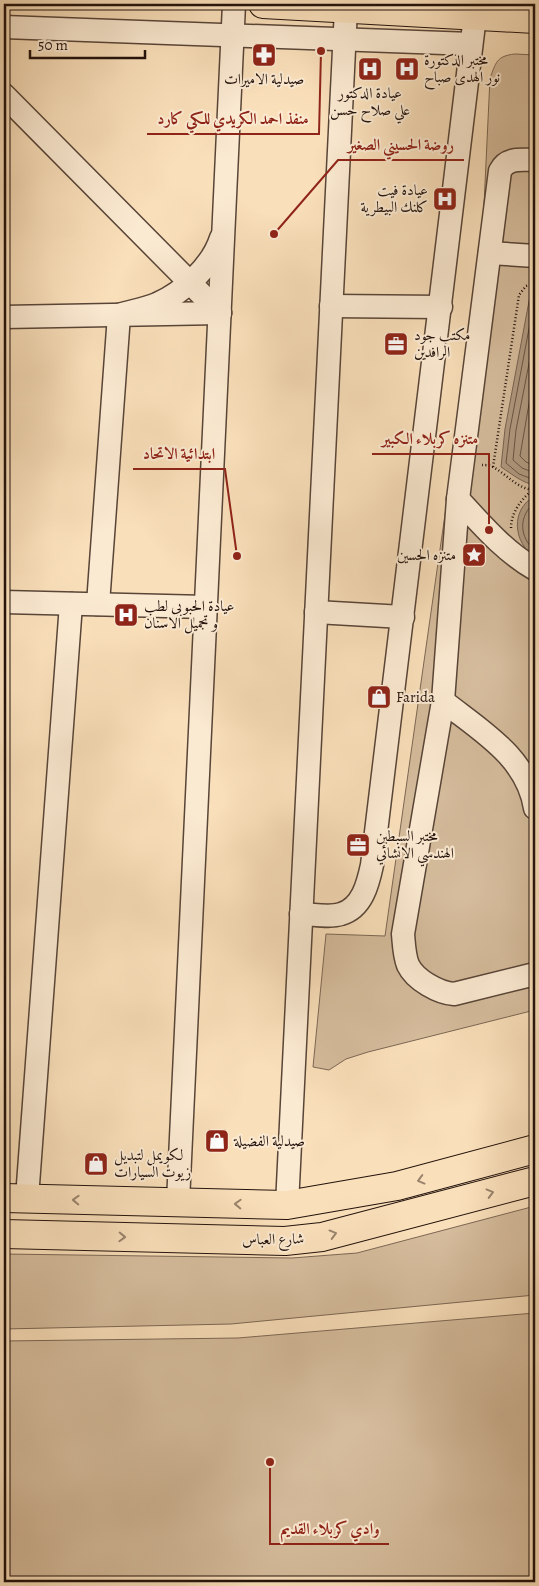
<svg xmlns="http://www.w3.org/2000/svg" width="539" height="1586" font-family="Alegreya,Amiri,serif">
<rect width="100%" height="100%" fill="#f9dfba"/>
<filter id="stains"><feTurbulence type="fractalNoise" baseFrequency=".004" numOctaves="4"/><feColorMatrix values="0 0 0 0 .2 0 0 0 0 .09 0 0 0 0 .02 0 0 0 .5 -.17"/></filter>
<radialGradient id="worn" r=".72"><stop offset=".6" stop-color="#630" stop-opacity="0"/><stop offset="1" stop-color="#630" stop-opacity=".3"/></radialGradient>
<g fill="#d5bc9c" stroke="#7c6754">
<path d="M515 54 535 55V1010L368 1052 346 1059 329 1070 313 1067 326 934 385 936 437 570 473 322 484 205 490 78C496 63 496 56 515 54Z"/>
<path d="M535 1206V1295L231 1324 4 1329V1254L292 1258 357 1253Z"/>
<path d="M535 1313V1582H4V1341L238 1338Z"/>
</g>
<g fill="#b0997f" stroke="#786351">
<path d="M533 288H535V485C522 483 512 474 501 467L505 429 530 296Z"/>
<path d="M535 496V557C513 543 510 509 535 496Z"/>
</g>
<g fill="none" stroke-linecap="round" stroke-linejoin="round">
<g stroke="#6a5646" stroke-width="1">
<path d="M535 297 510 429 506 463 519 474 535 480"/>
<path d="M535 333 516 430 513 460 522 468 535 473"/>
<path d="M535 369 520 456 526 462 535 466"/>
<path d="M535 502C518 516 519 537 535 551"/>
</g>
<defs>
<g id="minor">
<path d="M4 27 471 44"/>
<path d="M4 95 220 313"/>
<path d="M535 160C521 160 507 157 500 171L458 499 443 701 403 934C404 944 404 955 408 965 415 980 439 993 454 994L535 974"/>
<path d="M490 253 535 256"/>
<path d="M331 306 441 307"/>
<path d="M4 317 220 313"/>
<path d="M458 499C482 525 505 552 535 569"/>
<path d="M4 602 206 607"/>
<path d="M98 604 119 315C132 311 145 309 157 304 184 292 212 266 221 238"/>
<path d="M316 612 403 617"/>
<path d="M443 701C481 731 527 757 535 808"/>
<path d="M301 914C313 914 329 918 341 914 362 908 368 884 372 865L475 16"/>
<path d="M27 1198 71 604"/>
<path d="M178 1202 234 4"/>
<path d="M287 1205 346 9"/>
</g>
<g id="major">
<path d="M263 4 535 19"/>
<path d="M4 1198 287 1205 397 1186 535 1149"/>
<path d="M4 1234 285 1241 322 1237 535 1181"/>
</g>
</defs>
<use href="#minor" stroke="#584538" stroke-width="25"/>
<use href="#major" stroke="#23120c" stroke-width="30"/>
<g stroke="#23120c" stroke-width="2.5" stroke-dasharray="1 2.5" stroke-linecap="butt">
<path d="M535 194 532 209 535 227"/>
<path d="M482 465C485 465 490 465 493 467 508 475 517 489 535 490"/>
<path d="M493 467 519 295 526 286 535 283"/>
<path d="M511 528C511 513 521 499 533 490"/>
</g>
<use href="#minor" stroke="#fbead2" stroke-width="22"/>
<use href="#major" stroke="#f9dfba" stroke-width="28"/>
</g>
<defs><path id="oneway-chevron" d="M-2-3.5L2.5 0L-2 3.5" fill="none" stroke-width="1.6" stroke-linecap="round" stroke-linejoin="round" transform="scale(1.25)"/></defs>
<g stroke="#99836c">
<use href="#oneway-chevron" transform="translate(421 1180) rotate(165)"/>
<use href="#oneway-chevron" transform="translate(490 1193) rotate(-15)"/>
<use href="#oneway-chevron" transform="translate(76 1200) rotate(-178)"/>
<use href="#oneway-chevron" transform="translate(238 1204) rotate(-178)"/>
<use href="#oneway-chevron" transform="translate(333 1234) rotate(-15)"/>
<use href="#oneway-chevron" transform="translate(122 1237) rotate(2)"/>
</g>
<defs>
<symbol id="pharmacy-square" viewBox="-11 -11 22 22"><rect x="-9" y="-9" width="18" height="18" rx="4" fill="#8f2418" stroke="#fbead2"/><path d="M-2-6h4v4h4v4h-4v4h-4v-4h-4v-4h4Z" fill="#fff"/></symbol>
<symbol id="hospital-square" viewBox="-11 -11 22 22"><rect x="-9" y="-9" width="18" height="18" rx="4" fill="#8f2418" stroke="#fbead2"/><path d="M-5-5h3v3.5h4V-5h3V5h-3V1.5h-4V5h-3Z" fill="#fff"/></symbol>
<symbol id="office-square" viewBox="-11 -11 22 22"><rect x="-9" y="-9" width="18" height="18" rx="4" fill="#8f2418" stroke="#fbead2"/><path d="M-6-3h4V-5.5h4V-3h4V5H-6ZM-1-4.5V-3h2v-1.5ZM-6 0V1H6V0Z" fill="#fff"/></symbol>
<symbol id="sight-square" viewBox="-11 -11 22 22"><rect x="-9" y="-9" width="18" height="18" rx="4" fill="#8f2418" stroke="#fbead2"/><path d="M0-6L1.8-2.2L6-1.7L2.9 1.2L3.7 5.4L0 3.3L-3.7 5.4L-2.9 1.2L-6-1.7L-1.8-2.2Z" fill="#fff"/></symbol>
<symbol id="shop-square" viewBox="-11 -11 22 22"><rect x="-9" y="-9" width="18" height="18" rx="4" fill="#8f2418" stroke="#fbead2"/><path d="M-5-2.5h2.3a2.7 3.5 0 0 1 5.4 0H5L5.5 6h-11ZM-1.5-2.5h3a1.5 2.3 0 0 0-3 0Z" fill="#fff"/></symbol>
</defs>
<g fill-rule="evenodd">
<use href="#pharmacy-square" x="250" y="41" width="28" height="28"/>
<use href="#hospital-square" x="356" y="55" width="28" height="28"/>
<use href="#hospital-square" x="393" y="55" width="28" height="28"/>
<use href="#hospital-square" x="431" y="185" width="28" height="28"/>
<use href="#office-square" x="382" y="330" width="28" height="28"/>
<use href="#sight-square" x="460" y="541" width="28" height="28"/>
<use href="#hospital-square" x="112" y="601" width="28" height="28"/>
<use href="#shop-square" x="365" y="683" width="28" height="28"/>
<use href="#office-square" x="344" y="831" width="28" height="28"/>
<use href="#shop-square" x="203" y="1127" width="28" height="28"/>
<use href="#shop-square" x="82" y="1150" width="28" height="28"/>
</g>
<g text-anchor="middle" stroke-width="4" stroke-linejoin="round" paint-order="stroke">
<g font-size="15" fill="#23120c" stroke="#fbead2" text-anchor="start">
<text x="424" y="65">مختبر الدكتورة<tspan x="424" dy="17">نور الهدى صباح</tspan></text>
<text x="264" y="84" text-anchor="middle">صيدلية الاميرات</text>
<text x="370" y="98" text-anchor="middle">عيادة الدكتور<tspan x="370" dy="17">علي صلاح حسن</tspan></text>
<text x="428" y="195" text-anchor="end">عيادة فيت<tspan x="428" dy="17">كلنك البيطرية</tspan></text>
<text x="414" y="340">مكتب جود<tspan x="414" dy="17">الرافدين</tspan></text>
<text x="456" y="560" text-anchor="end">متنزه الحسين</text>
<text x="144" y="611">عيادة الحبوبي لطب<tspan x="144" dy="17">و تجميل الاسنان</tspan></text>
<text x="396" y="702">Farida</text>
<text x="376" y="841">مختبر السبطين<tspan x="376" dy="17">الهندسي الانشائي</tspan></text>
<text x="234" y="1146">صيدلية الفضيلة</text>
<text x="114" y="1160">لكويمل لتبديل<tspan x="114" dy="17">زيوت السيارات</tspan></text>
</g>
<g font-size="15" fill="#23120c" stroke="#fbead2">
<text transform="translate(273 1239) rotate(-1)" y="5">شارع العباس</text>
</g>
</g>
<path fill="none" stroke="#8f2418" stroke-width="2" d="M321 51L319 134H147M274 234L338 160H464M489 530L489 454H372M237 556L225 469H133M270 1462L270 1544H389"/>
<g fill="#8f2418" stroke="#fbead2" stroke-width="2">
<circle cx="321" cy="51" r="5"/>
<circle cx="274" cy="234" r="5"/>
<circle cx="489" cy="530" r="5"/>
<circle cx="237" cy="556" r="5"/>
<circle cx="270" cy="1462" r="5"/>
</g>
<g font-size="16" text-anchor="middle" font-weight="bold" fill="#8f2418" stroke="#fbead2" stroke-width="4" stroke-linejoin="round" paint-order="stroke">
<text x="233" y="124">منفذ احمد الكريدي للكي كارد</text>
<text x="401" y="150">روضة الحسيني الصغير</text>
<text x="430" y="444">متنزه كربلاء الكبير</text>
<text x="179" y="459">ابتدائية الاتحاد</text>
<text x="330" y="1534">وادي كربلاء القديم</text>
</g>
<rect width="539" height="1586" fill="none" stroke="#f9dfba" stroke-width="20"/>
<rect x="5" y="5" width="529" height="1576" fill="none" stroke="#23120c" stroke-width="2.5"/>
<rect x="10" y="10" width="519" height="1566" fill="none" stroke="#23120c"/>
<path d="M30 50v8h115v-8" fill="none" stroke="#23120c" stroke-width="2.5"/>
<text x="38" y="50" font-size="15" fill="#23120c" stroke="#fbead2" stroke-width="4" paint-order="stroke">50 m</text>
<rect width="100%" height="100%" filter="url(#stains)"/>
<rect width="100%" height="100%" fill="url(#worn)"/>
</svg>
